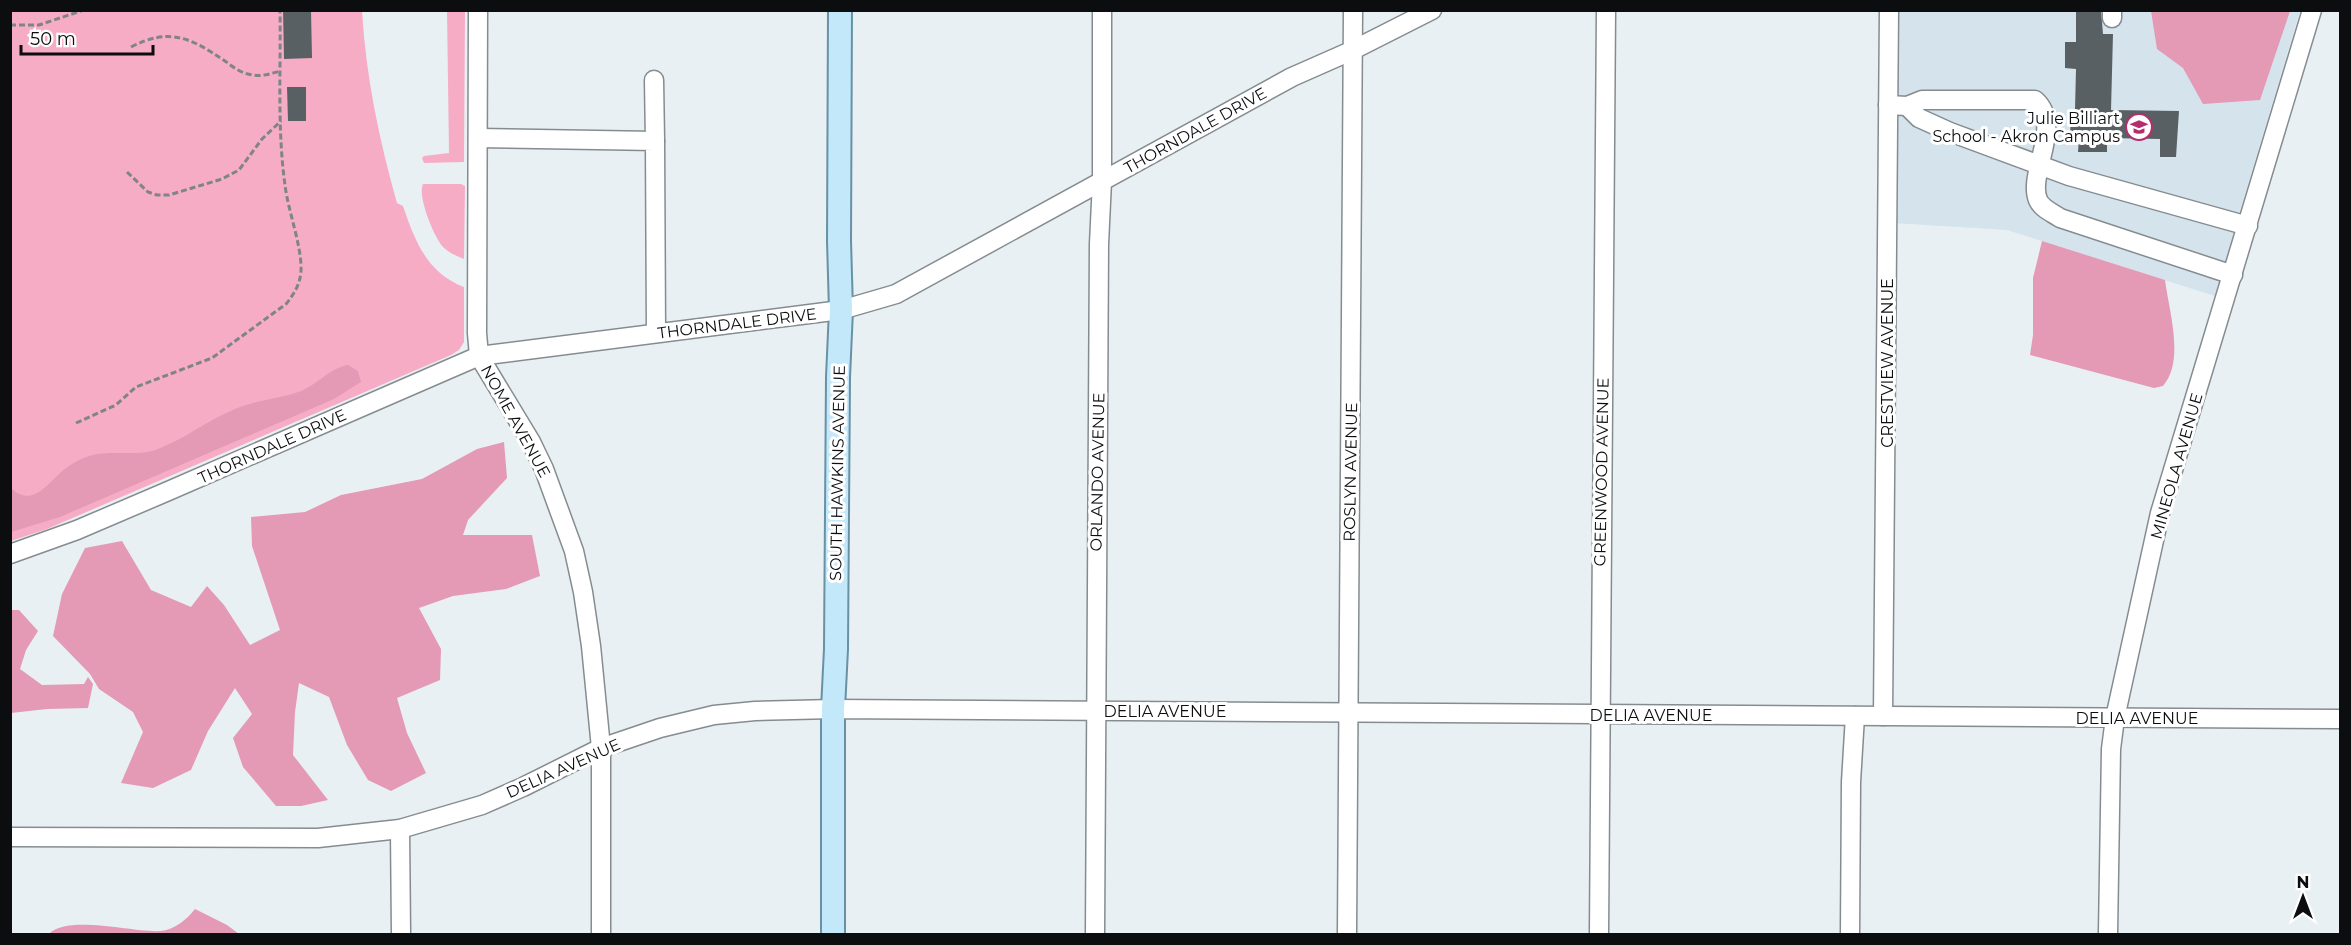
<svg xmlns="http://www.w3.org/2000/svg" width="2351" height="945" font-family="Montserrat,sans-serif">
<rect width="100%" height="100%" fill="#e8f0f4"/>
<path fill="#d4e3ec" d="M1898 11H2300L2240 211 2221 298 2007 230 1893 223Z"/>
<g fill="#f7acc6">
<path d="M10 11H362C366 77 379 139 397 203L403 206C415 241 427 273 464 287V342L459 350 451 355 47 529 11 541Z"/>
<path d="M447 11H465L464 162 424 163 422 158 424 156 449 153Z"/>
<path d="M423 184H461L465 186 464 259C457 256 449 253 443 247 434 237 417 196 423 184Z"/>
</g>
<g fill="#e499b4">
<path d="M2151 11H2290L2260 100 2203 104 2183 68 2157 49Z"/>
<path d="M2042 241 2165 280C2169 311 2185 361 2163 386L2154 388 2030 355 2033 335V278Z"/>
<path d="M348 365 358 371 361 382 334 399 60 517 11 532V488C31 507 45 487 59 474 66 467 78 460 86 457 109 448 136 458 158 449 186 438 208 420 235 409 256 400 279 399 301 391 318 384 330 368 348 365Z"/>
<path d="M504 442 507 478 468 520 463 535H532L540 576 506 589 453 596 419 608 441 649 440 680 397 698 407 733 426 773 391 791 368 780 347 745 329 697 299 683 295 712 293 755 328 800 301 806H276L243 767 233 738 252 714 235 688 208 731 191 770 153 788 121 783 143 732 133 712 99 689 90 674 53 636 62 594 85 548 122 541 151 590 191 607 207 586 224 605 250 645 280 630 252 546 251 517 305 512 341 495 422 479 477 449Z"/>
<path d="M11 610H19L38 631 26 650 20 669 42 685 84 684 88 677 93 684 88 708 47 709 11 713Z"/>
<path d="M195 909 227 925 239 934H49C68 914 134 933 161 931 176 929 187 919 195 909Z"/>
</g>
<g fill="#596064">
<path d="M283 10H311L312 58 284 59Z"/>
<path d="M2076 10H2101L2103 34H2113L2111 110 2179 111 2176 157H2160V139L2107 138V152H2078L2079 138H2070L2071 109H2075L2076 69 2065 68V42H2076Z"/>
<path d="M287 87H306V121H288Z"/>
</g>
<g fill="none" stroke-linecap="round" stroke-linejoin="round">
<defs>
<g id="minor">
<path d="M478 10 477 333 479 356 531 442 544 469 574 551 583 592 591 646 601 748V934"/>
<path d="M2112 18V10"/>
<path d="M654 80 655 141"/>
<path d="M1888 105 1907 106 1922 100H2035C2064 126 2027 173 2038 200 2042 209 2053 213 2060 218L2233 275"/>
<path d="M1907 106 1919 118 1950 132 2069 176 2248 226"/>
<path d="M478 138 655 141 656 333"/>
<path d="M10 554 77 530 166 492 479 356 841 310 896 294 1292 77 1351 51 1432 10"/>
<path d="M1883 716 1889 10"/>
<path d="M400 829 401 934"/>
<path d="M10 837 318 838 400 829 482 805 523 787 601 748 660 728 714 715 755 711 833 709 2340 719"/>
<path d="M1095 934 1099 244 1102 181V10"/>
<path d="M1347 934 1353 10"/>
<path d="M1599 934 1606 10"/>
<path d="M1850 934 1851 782 1855 716"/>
<path d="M2108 934 2111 749 2115 718 2160 513 2312 10"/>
</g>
<path id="major" d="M833 934V709L836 649 838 377 841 310 839 241 840 10"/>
</defs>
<use href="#minor" stroke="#858c90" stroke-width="21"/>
<use href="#major" stroke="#6891a6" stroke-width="26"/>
<g stroke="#7f8487" stroke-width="3" stroke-dasharray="6 3" stroke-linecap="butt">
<path d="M10 25H39L84 10"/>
<path d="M131 47C170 27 191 38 225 61 233 67 242 74 253 75 262 77 272 73 281 71"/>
<path d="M127 172 148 192 157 195H169L222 179 239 170 262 139 281 121"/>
<path d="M76 423 116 405 136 387 212 358 286 304C294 294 300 285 301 271 302 246 288 211 285 185 277 128 281 68 280 10"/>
</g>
<use href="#minor" stroke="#fff" stroke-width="18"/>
<use href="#major" stroke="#c2e8fa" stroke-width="22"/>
</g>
<defs>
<symbol id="school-ring" viewBox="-11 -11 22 22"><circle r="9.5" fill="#fff" stroke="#b52d6d" stroke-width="1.5"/><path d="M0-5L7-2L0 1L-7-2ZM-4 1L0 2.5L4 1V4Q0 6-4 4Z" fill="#b52d6d"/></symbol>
</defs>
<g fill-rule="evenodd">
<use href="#school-ring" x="2124" y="112" width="30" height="30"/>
</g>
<g text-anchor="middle" stroke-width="6" stroke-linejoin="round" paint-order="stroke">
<g font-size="16" fill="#0b0d0f" stroke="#fff" text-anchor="end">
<text x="2120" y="124">Julie Billiart<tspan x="2120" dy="18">School - Akron Campus</tspan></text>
</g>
<g font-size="16" fill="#0b0d0f" stroke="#fff">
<text transform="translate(1195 130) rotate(-29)" y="6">THORNDALE DRIVE</text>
<text transform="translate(737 323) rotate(-7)" y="6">THORNDALE DRIVE</text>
<text transform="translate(1887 363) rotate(-90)" y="6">CRESTVIEW AVENUE</text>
<text transform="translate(516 421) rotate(61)" y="6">NOME AVENUE</text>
<text transform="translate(272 446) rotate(-24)" y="6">THORNDALE DRIVE</text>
<text transform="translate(2176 466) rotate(-74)" y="6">MINEOLA AVENUE</text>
<text transform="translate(1097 472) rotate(-89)" y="6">ORLANDO AVENUE</text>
<text transform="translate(1350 472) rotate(-89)" y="6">ROSLYN AVENUE</text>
<text transform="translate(1601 472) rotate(-89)" y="6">GREENWOOD AVENUE</text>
<text transform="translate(837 473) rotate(-89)" y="6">SOUTH HAWKINS AVENUE</text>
<text x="1165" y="717">DELIA AVENUE</text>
<text x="1651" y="721">DELIA AVENUE</text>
<text x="2137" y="724">DELIA AVENUE</text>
<text transform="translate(563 768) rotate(-24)" y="6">DELIA AVENUE</text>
</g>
</g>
<rect width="2351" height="945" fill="none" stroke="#0b0d0f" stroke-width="24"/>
<g transform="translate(2303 897)" stroke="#ffffff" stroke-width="4.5" paint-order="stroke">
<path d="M0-4.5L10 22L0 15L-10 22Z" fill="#0b0d0f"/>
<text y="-9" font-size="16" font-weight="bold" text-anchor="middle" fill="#0b0d0f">N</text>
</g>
<path d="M21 45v9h132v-9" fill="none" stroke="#0b0d0f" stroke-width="3"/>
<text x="30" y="45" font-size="18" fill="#0b0d0f" stroke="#ffffff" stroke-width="4.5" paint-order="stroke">50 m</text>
</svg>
